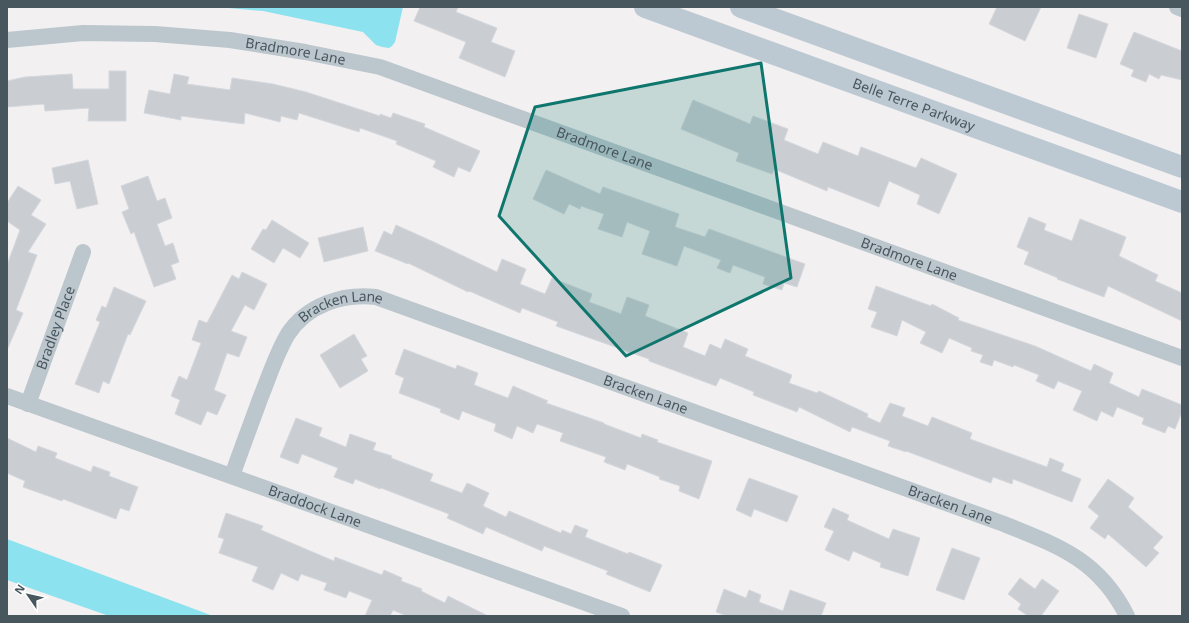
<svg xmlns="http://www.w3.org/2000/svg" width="1189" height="623" font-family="'Noto Sans',sans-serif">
<rect width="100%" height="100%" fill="#f3f0f1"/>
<g fill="#8ce2ee">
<path d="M217 7H403L395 42 392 46 389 48 382 47 376 45 363 32 263 11Z"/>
<path d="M7 539 213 616H109L7 580Z"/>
</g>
<g fill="#caced3" stroke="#d4d7dc">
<path d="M420 7H458L456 12 497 28 491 42 515 51 505 77 459 58 466 42 414 21Z"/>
<path d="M997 7H1041L1025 41 989 24Z"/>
<path d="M1079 14 1108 24 1096 58 1067 48Z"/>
<path d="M1134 32 1182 51V80L1161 75 1159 79 1149 74 1146 82 1131 76 1134 70 1120 64Z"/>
<path d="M109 71H126V121H88L89 108 45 111 44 104 7 107V81L25 77 72 74 73 89H109Z"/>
<path d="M174 74 189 77 187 84 230 90 232 78 273 84 306 92 380 116V114L391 118 393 113 425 124 424 127 480 151 470 172 458 167 454 177 433 167 436 161 396 144 397 141 360 128 359 132 299 113 297 120 281 116 280 122 245 113 244 124 181 116V120L144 113 149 90 170 94Z"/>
<path d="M693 100 750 124 753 116 788 129 784 140 818 154 823 142 858 156 861 147 916 168 921 158 957 174 939 214 917 204 920 195 889 181 879 207 828 187 827 191 774 169 772 174 736 161 739 153 681 129Z"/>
<path d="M88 160 98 204 77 209 70 181 55 184 52 168Z"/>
<path d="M546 170 600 194 603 187 679 214 675 227 705 237 709 229 805 264 797 287 784 283 782 290 763 284 765 277 733 265 730 273 717 268 721 260 684 246 677 266 642 254 650 231 627 222 622 237 598 229 604 214 581 206 580 209 569 204 564 214 533 199Z"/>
<path d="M148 176 157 201 165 198 172 218 157 224 165 246 173 243 179 262 171 265 176 279 154 287 134 232 131 234 122 212 129 209 121 186Z"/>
<path d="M18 186 41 200 31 215 46 224 28 252 37 255 16 310 23 313 7 350V265L20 230 7 221V203Z"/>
<path d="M1029 217 1046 224 1044 230 1072 241 1080 219 1126 237 1119 256 1158 275 1155 281 1182 293V321L1108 286 1104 297 1057 279 1058 278 1024 264 1029 252 1017 247Z"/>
<path d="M272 220 309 243 300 258 283 248 274 263 251 249 263 229 266 230Z"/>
<path d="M396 225 436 243 497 272 502 259 526 269 520 284 545 294 552 278 592 294 589 302 621 314 627 297 649 305 645 316 688 333 683 347 705 356 710 344 721 349 725 339 748 349 745 356 792 375 789 383 817 393 819 391 868 414 867 417 880 423 890 403 905 408 902 416 928 426 932 417 972 433 970 439 1047 467 1050 458 1064 464 1061 471 1081 479 1072 502 1013 479 1012 484 993 477 991 483 906 451V452L888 446 890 441 852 427 850 432 799 407 797 412 753 395 754 392 720 378 716 386 649 361V359L556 326 558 322 522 308 520 313 469 291 468 292 408 263V264L375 251 384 231 392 235Z"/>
<path d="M363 227 368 251 324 262 318 238Z"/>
<path d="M242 272 267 284 254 310 245 305 231 331 247 337 239 357 227 353 214 390 226 395 217 415 207 411 201 425 175 414 180 400 171 396 179 376 187 380 201 343 192 340 199 320 207 323 232 275 239 279Z"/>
<path d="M876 286 931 306 932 304 959 318 958 320 1035 346 1091 371 1094 364 1113 373 1109 383 1139 397 1142 389 1182 405V412L1175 429 1168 426 1165 433 1142 424 1144 418 1117 407 1113 417 1101 411 1097 421 1073 410 1082 391 1058 381 1054 389 1036 381 1039 375 1014 365 1013 367 994 360 992 366 980 362 983 355 971 351 972 348 949 338 942 353 920 343 926 332 902 320 897 336 871 327 877 312 868 309Z"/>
<path d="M114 287 146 301 130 335 128 334 109 384 103 381 99 393 75 384 100 322 96 320 102 306 106 308Z"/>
<path d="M354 334 367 356 361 359 368 371 340 388 320 355Z"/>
<path d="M404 349 456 369 457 365 478 373 474 385 508 398 513 386 548 401 546 403 604 423V424L641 438 642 434 658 440 657 442 712 461 699 499 679 491 680 486 659 479 660 477 627 464 625 470 604 462 606 457 560 441 563 433 537 424 533 433 517 426 512 439 494 431 496 424 462 411 459 420 440 412 441 409 399 393 404 378 395 374Z"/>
<path d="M296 418 322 428 319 436 346 447 350 434 376 443 373 450 392 456 391 458 433 474 430 481 462 493 467 483 489 493 483 506 506 517 509 511 561 533 562 530 571 534 575 525 588 530 585 537 628 554 629 552 662 565 650 592 606 574 608 571 544 546 542 551 486 527 483 534 447 518 449 514 381 488 380 489 355 479 353 484 334 477 338 468 302 454 298 464 280 457Z"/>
<path d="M7 438 36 452 38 446 57 453 55 458 91 472 93 466 110 472 109 476 138 487 129 511 120 508 116 519 63 499 62 501 23 487 25 481 7 473Z"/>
<path d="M749 478 798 496 787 522 754 509 751 517 736 510Z"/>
<path d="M1108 479 1134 498 1128 507 1163 537 1153 548 1159 553 1146 567 1108 534 1105 539 1090 528 1099 516 1088 507Z"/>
<path d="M833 508 849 515 847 520 889 539 893 529 920 538 908 576 880 567 881 563 853 551 849 561 825 550 834 531 824 527Z"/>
<path d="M226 513 263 526 261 530 322 556 334 561 335 557 382 575 384 570 402 578 401 581 422 589 421 591 445 603 448 596 488 616H407L393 610 390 616H365L372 600 349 591 346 598 324 590 327 583 301 574 298 581 281 573 273 590 252 581 258 567 219 553 224 539 218 537Z"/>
<path d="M952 548 980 558 964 600 936 590Z"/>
<path d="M1020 578 1035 589 1042 579 1059 591 1041 616H1028L1018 609 1021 604 1008 594Z"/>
<path d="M724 589 746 598 749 590 761 595 759 602 783 611 790 590 826 603 821 616H727L716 612Z"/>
</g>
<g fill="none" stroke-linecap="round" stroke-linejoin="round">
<g stroke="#bcc6cd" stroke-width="16">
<path d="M1177 7 1182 9"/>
<path id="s1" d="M7 40 83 33 155 34 230 40 305 52 380 67 1182 358"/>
<path id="s2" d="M7 396 622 616"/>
<path id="s3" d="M28 404 83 252"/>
<path id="s4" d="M232 476C241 450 251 424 260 399 269 377 276 354 288 334 307 305 343 293 376 297L1004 524C1059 546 1099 560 1127 616"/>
</g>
<g stroke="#bcc9d2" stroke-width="22">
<path id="s5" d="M645 7 1182 202"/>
<path d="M741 7 1182 167"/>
</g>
</g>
<path fill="#0f766e" fill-opacity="0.2" stroke="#0f766e" stroke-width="3" stroke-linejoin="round" d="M761 63 791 278 626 356 499 216 535 107Z"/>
<g text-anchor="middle" stroke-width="3" stroke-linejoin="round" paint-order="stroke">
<g font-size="14" fill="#48565e" stroke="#fff">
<text dy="5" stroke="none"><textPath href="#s1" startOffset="290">Bradmore Lane</textPath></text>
<text dy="5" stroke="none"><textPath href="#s5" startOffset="286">Belle Terre Parkway</textPath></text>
<text dy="5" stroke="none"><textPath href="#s1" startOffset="615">Bradmore Lane</textPath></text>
<text dy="5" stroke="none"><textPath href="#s1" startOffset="939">Bradmore Lane</textPath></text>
<text dy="5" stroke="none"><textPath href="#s4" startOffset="216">Bracken Lane</textPath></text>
<text dy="5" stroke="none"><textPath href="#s3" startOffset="81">Bradley Place</textPath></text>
<text dy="5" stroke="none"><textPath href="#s4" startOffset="540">Bracken Lane</textPath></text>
<text dy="5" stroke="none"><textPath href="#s4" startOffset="864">Bracken Lane</textPath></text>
<text dy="5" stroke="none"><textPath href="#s2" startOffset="327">Braddock Lane</textPath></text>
</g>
</g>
<rect width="1189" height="623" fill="none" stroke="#48565e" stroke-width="16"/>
<g transform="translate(28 595) rotate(304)" stroke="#ffffff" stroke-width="3" paint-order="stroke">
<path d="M0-3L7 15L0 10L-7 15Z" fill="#48565e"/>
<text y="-6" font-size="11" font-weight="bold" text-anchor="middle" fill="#48565e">N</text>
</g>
</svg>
